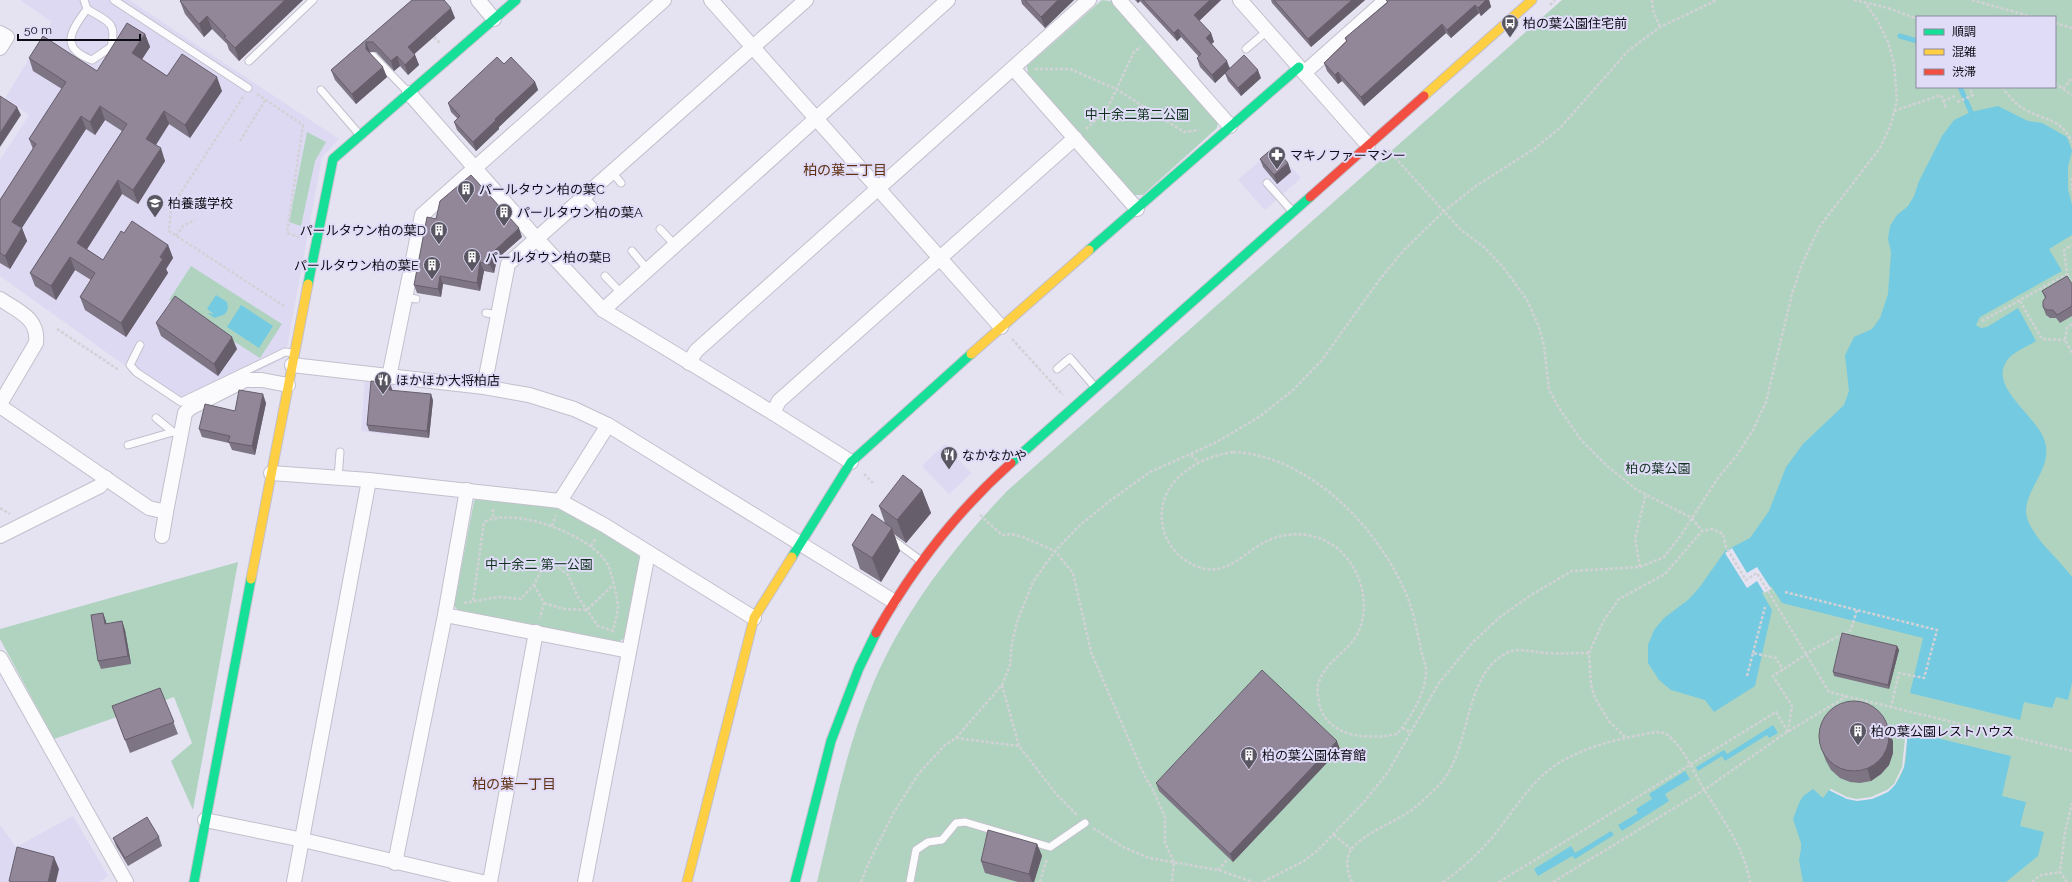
<svg xmlns="http://www.w3.org/2000/svg" width="2072" height="882" font-family="Raleway,'Noto Sans JP',sans-serif">
<rect width="100%" height="100%" fill="#e5e2f2"/>
<g fill="#ddd9f3">
<path d="M20 0H129L339 139 322 157 285 358 183 407 0 276V160L29 115 5 98 52 22Z"/>
<path d="M1274 148 1301 178 1265 210 1238 180Z"/>
<path d="M365 379 395 382 390 435 361 431Z"/>
<path d="M945 444 971 473 949 494 922 466Z"/>
<path d="M73 816 108 876 99 882H0V825L16 847Z"/>
</g>
<g fill="#b0d3c0" fill-rule="evenodd">
<path d="M1102 0 1119 2 1218 120 1217 128 1143 195H1134L1028 74 1027 66Z"/>
<path d="M1562 0H2072V882H817C833 816 846 747 873 684 904 611 953 548 1007 491ZM1917 17H2055V87H1917Z"/>
<path d="M307 132 326 142 315 161 301 226 289 222Z"/>
<path d="M191 266 282 324 260 358 169 300Z"/>
<path d="M480 497 564 508 637 553 641 561 626 637 619 642 458 610 454 606 474 501Z"/>
<path d="M238 562 193 810 171 761 192 743 174 697 54 739 0 639V629Z"/>
</g>
<g fill="#74cae0">
<path d="M1998 106 2028 121 2042 123 2067 137 2072 151 2068 167V189L2072 205V235L2049 249 2062 271 1980 317 1976 325 1981 328 1987 327 2018 308 2036 341C2028 346 2017 350 2010 357 1983 385 2038 415 2045 442 2054 474 2014 495 2030 525 2040 545 2059 559 2072 577V683L2068 700 2056 697 2052 708 2024 702 2020 720 1910 693 1923 638 1782 603 1771 586 1762 593 1772 610 1755 686 1714 712 1705 700 1671 690 1659 680 1648 663V645L1654 630 1664 618 1688 600 1699 588 1725 551 1750 538 1769 511 1786 467 1803 444 1844 405 1849 391 1845 355 1854 337 1872 329 1880 318 1888 294 1891 252 1888 239 1890 226 1897 215 1908 206 1914 196 1919 181 1942 136 1954 120 1971 112Z"/>
<path d="M216 295 227 302 228 309 225 314 215 318 207 313 214 314 207 309Z"/>
<path d="M241 305 273 326 259 348 227 327Z"/>
<path d="M1773 725 1778 733 1769 738 1767 735 1725 761 1722 756 1698 771 1696 767 1724 750 1727 754Z"/>
<path d="M1908 731 2011 756 2002 796 2026 802 2020 826 2044 832 2038 856 2006 882H1803L1799 860 1801 849V843L1793 819 1799 803 1803 796 1813 789 1823 798 1829 790C1862 810 1900 799 1906 758 1907 749 1906 740 1908 731Z"/>
<path d="M1685 771 1690 779 1665 794 1669 801 1622 831 1618 825 1638 813 1636 809 1652 799 1649 794Z"/>
<path d="M1611 831 1614 835 1575 859 1572 856 1538 876 1534 869 1571 846 1575 853Z"/>
</g>
<g fill="#e5e2f2">
<path d="M1732 548 1747 573 1757 567 1781 604 1771 589 1764 593 1774 609 1757 581 1747 588 1725 553Z"/>
<path d="M1906 730 1908 731 1904 767 1895 785 1888 792 1872 799 1857 801 1847 799 1829 790 1831 789 1847 797 1857 799 1871 797 1887 790 1894 784 1902 767Z"/>
</g>
<g fill="none" stroke-linecap="round" stroke-linejoin="round">
<g stroke="#74cae0" stroke-width="5">
<path d="M1900 36 1917 41"/>
<path d="M1960 87 1971 112"/>
</g>
<defs>
<g id="lane">
<path d="M84 0 87 9C106 21 118 21 111 47L92 60C58 48 72 29 87 9"/>
<path d="M114 0 248 88"/>
<path d="M1246 49 1267 31"/>
<path d="M373 56 408 92"/>
<path d="M249 61 313 0"/>
<path d="M321 90 359 134"/>
<path d="M612 172 621 183"/>
<path d="M1267 183 1293 212"/>
<path d="M585 197 594 207"/>
<path d="M660 229 675 245"/>
<path d="M632 251 648 270"/>
<path d="M605 276 622 294"/>
<path d="M405 297 416 299"/>
<path d="M486 313 498 315"/>
<path d="M140 345 130 365 136 372 181 402 285 352 294 353"/>
<path d="M1057 369 1070 358 1094 386"/>
<path d="M156 418 173 432H177"/>
<path d="M128 445 173 432"/>
<path d="M338 478 340 452"/>
<path d="M890 538 920 560"/>
<path d="M910 882 916 850 928 842 942 840 956 823 965 822 1050 847 1085 823"/>
</g>
<g id="street">
<path d="M478 0 494 19"/>
<path d="M711 0 1001 327"/>
<path d="M1119 0 1230 126"/>
<path d="M1240 0 1368 145"/>
<path d="M0 33 7 37 0 48"/>
<path d="M1013 68 1137 209"/>
<path d="M1304 73 1386 0"/>
<path d="M409 93 537 239 603 310 773 413 851 462"/>
<path d="M0 299C18 311 39 318 36 343L0 404"/>
<path d="M603 310 948 0"/>
<path d="M689 363 696 351 1089 0"/>
<path d="M292 365 484 387 529 395 574 409 608 425 893 601"/>
<path d="M389 377 422 215 664 0"/>
<path d="M484 387 508 264 806 0"/>
<path d="M0 406 149 508 166 512 185 413 190 408 245 380H262L288 385"/>
<path d="M773 413 779 401 1075 138"/>
<path d="M271 473 369 480 560 501 604 525 754 618"/>
<path d="M560 501 608 425"/>
<path d="M0 536 100 486 106 478"/>
<path d="M162 536 166 512"/>
<path d="M445 615 629 651"/>
<path d="M0 658 126 882"/>
<path d="M205 820 303 840 482 882"/>
<path d="M395 863 445 615 467 490"/>
<path d="M294 882 369 480"/>
<path d="M490 882 536 632"/>
<path d="M585 882 648 553"/>
</g>
<g id="fast">
<path d="M1089 250 1299 67"/>
<path d="M308 284 333 159 516 0"/>
<path d="M1011 463 1310 197"/>
<path d="M792 557 851 462 971 354"/>
<path d="M194 882 251 579"/>
<path d="M795 882 831 741 859 668 876 633"/>
</g>
<g id="slow">
<path d="M1424 96 1532 0"/>
<path d="M971 354 1089 250"/>
<path d="M251 579 308 284"/>
<path d="M687 882 754 618 792 557"/>
</g>
<g id="jam">
<path d="M1310 197 1424 96"/>
<path d="M876 633C912 569 955 513 1011 463"/>
</g>
</defs>
<use href="#lane" stroke="#c2c0cc" stroke-width="9"/>
<use href="#street" stroke="#c2c0cc" stroke-width="16"/>
<use href="#fast" stroke="#c2c0cc" stroke-width="11"/>
<use href="#slow" stroke="#c2c0cc" stroke-width="11"/>
<use href="#jam" stroke="#c2c0cc" stroke-width="11"/>
<g stroke="#d2d2d6" stroke-width="2.5" stroke-dasharray="3 2" stroke-linecap="butt">
<path d="M1652 0 1653 10 1660 27"/>
<path d="M1854 0 1888 8 1917 19"/>
<path d="M1972 0 2033 17"/>
<path d="M1550 5 1555 0"/>
<path d="M2055 23 2072 28"/>
<path d="M434 37 441 44"/>
<path d="M1035 69H1070L1116 89 1184 132 1199 130"/>
<path d="M2055 83 2072 95"/>
<path d="M2002 87C2008 95 2015 104 2024 109 2044 121 2060 117 2072 142"/>
<path d="M2063 89 2071 79"/>
<path d="M257 94 303 125 287 233 300 237"/>
<path d="M243 97 171 208 169 231 284 306"/>
<path d="M1943 101 1955 96"/>
<path d="M1957 102 1973 95 1969 87"/>
<path d="M1894 111 1941 95 1946 108"/>
<path d="M1086 129 1106 111 1134 52 1141 47"/>
<path d="M240 141 266 99"/>
<path d="M1388 150 1461 230 1484 247 1503 267 1527 300 1539 327 1544 346 1549 390 1559 408 1581 440 1607 466 1637 490 1692 518 1702 531 1713 529 1723 534 1726 547 1746 580 1757 573 1829 692 2072 751"/>
<path d="M2072 178V190"/>
<path d="M176 236 183 226 195 220"/>
<path d="M2072 238V239"/>
<path d="M2067 274 2070 281"/>
<path d="M2020 301 2042 339 2065 340"/>
<path d="M1982 321 2067 274 2064 250 2072 245"/>
<path d="M2072 324 2067 328 2065 340 2072 353"/>
<path d="M57 329 119 370"/>
<path d="M1012 339 1063 395"/>
<path d="M1233 452C1306 455 1374 523 1403 587 1412 605 1416 626 1420 645 1421 653 1425 661 1426 669 1427 691 1411 718 1397 734 1368 740 1327 738 1319 703 1318 696 1316 688 1319 682 1325 663 1344 654 1355 638 1373 609 1362 569 1337 548 1314 530 1282 530 1258 546 1238 559 1222 577 1196 566 1162 552 1150 510 1175 481 1189 465 1211 455 1233 452Z"/>
<path d="M1191 455 1199 462"/>
<path d="M864 474 873 483"/>
<path d="M0 508 10 514"/>
<path d="M980 515 1002 535 1011 534 1023 537 1055 551 1073 573 1091 652 1145 777 1152 788 1165 817V843L1174 862 1172 882"/>
<path d="M493 517V507"/>
<path d="M552 526 556 515"/>
<path d="M591 546 596 538"/>
<path d="M1640 567 1635 539 1646 493"/>
<path d="M534 585 544 603 540 618"/>
<path d="M1785 592 1937 630 1924 678 1899 673 1891 707"/>
<path d="M464 603 499 597 521 599 534 585 541 571 559 568 568 575 578 597 598 626 613 631C615 623 617 615 618 607 618 600 611 571 608 565 592 535 514 506 484 522L473 601"/>
<path d="M544 603 564 609 587 610 613 585"/>
<path d="M1753 653 1765 607"/>
<path d="M1747 676 1753 653 1776 658 1783 670"/>
<path d="M1002 685 1019 746 1057 795 1077 815"/>
<path d="M1402 728 1410 732"/>
<path d="M1788 732 1792 706 1773 676 1814 649 1851 630 1857 610"/>
<path d="M1625 737 1609 721 1595 698 1591 685 1589 653 1604 620 1619 599 1665 574 1702 531"/>
<path d="M956 738 1019 746"/>
<path d="M1093 828 1123 847 1149 858 1218 870 1253 882"/>
<path d="M1334 835 1351 849"/>
<path d="M1218 870 1229 858"/>
<path d="M861 882 869 862 894 812 919 773 945 745 956 738 1002 685 1010 665 1012 643 1018 619 1033 582 1055 551 1079 526 1111 500 1150 472 1215 443 1259 417 1292 391 1322 360 1380 279 1404 250 1443 212 1476 186 1534 149 1560 128 1628 51 1660 27 1717 0"/>
<path d="M1040 882 1047 858"/>
<path d="M1263 882 1304 861 1318 850 1364 802 1388 772 1439 683 1473 642 1500 617 1531 595 1572 571 1640 567 1664 557 1681 535 1718 478 1737 455 1753 430 1766 402 1792 294 1802 264 1820 226 1880 148 1890 127 1897 101 1894 63 1888 42 1878 21 1866 4"/>
<path d="M1352 882C1348 873 1344 860 1351 850 1360 836 1391 823 1406 814 1418 806 1430 794 1440 784 1471 749 1463 684 1500 657 1517 645 1528 652 1546 653 1559 654 1576 653 1589 653"/>
<path d="M1443 882C1463 868 1479 853 1495 834 1512 813 1528 786 1550 769 1582 746 1618 739 1656 732L1665 733C1682 745 1692 768 1702 786 1720 816 1744 846 1750 882"/>
<path d="M1499 882 1776 712 1788 732"/>
<path d="M1553 882 1704 790 1784 734 1847 696"/>
<path d="M2032 882 2041 875 2060 872"/>
<path d="M2067 882 2060 872 2065 832 2072 803"/>
</g>
<use href="#lane" stroke="#fbfbfd" stroke-width="7"/>
<use href="#street" stroke="#fbfbfd" stroke-width="14"/>
<use href="#fast" stroke="#16e098" stroke-width="9"/>
<use href="#slow" stroke="#ffcf43" stroke-width="9"/>
<use href="#jam" stroke="#f24e42" stroke-width="9"/>
</g>
<g fill="#7d7484">
<path d="M303 0 239 61 229 50 227 44 212 29 204 37 185 14 180 1Z"/>
<path d="M412 0 455 18 414 54 415 55 419 65 408 75 400 66 394 71 376 52H370V54L387 77 356 104 335 80 331 70Z"/>
<path d="M1021 0H1074L1045 28 1022 4Z"/>
<path d="M1135 0H1221L1199 21 1211 33 1214 42 1211 43 1230 68 1261 78 1241 96 1228 81 1225 73 1215 83 1200 67 1197 58 1199 57 1181 37 1177 41 1140 1 1138 3Z"/>
<path d="M1271 0H1365L1311 47 1272 3Z"/>
<path d="M1386 0H1489L1491 7 1481 16 1479 13 1451 38 1446 33 1364 106 1342 81 1338 84 1327 71 1324 63 1346 41 1345 38 1387 2Z"/>
<path d="M145 34 150 47 142 59 167 76 222 91 190 138 169 124 156 145 165 161 138 204 122 194 87 249 103 260 124 233 168 245 173 258 166 269 168 273 126 337 85 310 80 297 91 280 75 270 56 300 35 286 30 273 122 131 105 120 95 135 86 129 22 228 27 241 10 269 0 263V200L33 149 29 139 62 89 33 71 29 58 97 71Z"/>
<path d="M504 64 535 82 538 90 499 127V129L476 151 457 130 454 122 458 119 451 112 448 103Z"/>
<path d="M1260 159 1288 163 1291 172 1277 184 1263 167Z"/>
<path d="M522 237 497 259 494 273 484 271 480 291 443 284 441 297 417 293 414 285Z"/>
<path d="M2072 284V316L2060 323 2056 318H2050L2046 315 2043 307 2045 298 2042 291Z"/>
<path d="M156 323 237 349 218 376 161 336Z"/>
<path d="M392 389V390L433 400 429 438 369 431 367 425Z"/>
<path d="M266 403 255 455 232 450 229 443 202 437 199 429 235 411Z"/>
<path d="M922 490 931 513 906 543 894 534 900 551 881 582 860 569 852 545 885 523 879 506Z"/>
<path d="M106 621V624L122 621 125 630 131 664 101 669 98 661Z"/>
<path d="M1897 646 1899 650 1889 689 1834 676 1833 672Z"/>
<path d="M160 688 178 734 130 753 112 706Z"/>
<path d="M1893 741V753L1889 765 1881 774 1871 781 1860 783 1850 782 1840 778 1831 770 1826 761 1821 748Z"/>
<path d="M1340 749 1233 862 1159 791 1156 783Z"/>
<path d="M159 837 162 846 128 866 116 846 113 838Z"/>
<path d="M1037 844 1042 856 1034 882H1018L985 873 981 861Z"/>
</g>
<g fill="#665e6b">
<path d="M285 0H303L239 61 235 48Z"/>
<path d="M1058 0H1074L1045 28 1041 17Z"/>
<path d="M1137 0H1139L1140 1 1138 3Z"/>
<path d="M1210 0H1221L1197 23 1194 15Z"/>
<path d="M1352 0H1365L1311 47 1308 39Z"/>
<path d="M1486 0H1489L1491 7 1481 16 1478 8Z"/>
<path d="M1475 5 1479 13 1451 38 1447 30Z"/>
<path d="M451 8 455 18 411 57 408 47Z"/>
<path d="M207 16 212 29 204 37 199 24Z"/>
<path d="M1442 24 1446 33 1364 106 1361 97Z"/>
<path d="M1178 29 1181 37 1177 41 1174 33Z"/>
<path d="M1211 33 1214 42 1209 46 1206 38Z"/>
<path d="M145 34 150 47 137 67 132 53Z"/>
<path d="M366 42 370 52 369 59 366 49Z"/>
<path d="M415 55 419 65 408 75 405 65Z"/>
<path d="M397 56 400 66 394 71 391 61Z"/>
<path d="M1227 61 1230 69 1215 83 1212 75Z"/>
<path d="M383 67 387 77 356 104 352 94Z"/>
<path d="M1258 70 1261 78 1241 96 1238 88Z"/>
<path d="M1338 72 1342 81 1338 84 1335 75Z"/>
<path d="M217 77 222 91 190 138 185 125Z"/>
<path d="M535 82 538 90 499 127V129L476 151 473 142 495 119Z"/>
<path d="M100 106 105 120 95 135 90 122Z"/>
<path d="M17 107 21 115 0 147V133Z"/>
<path d="M164 111 169 124 151 152 146 139Z"/>
<path d="M81 116 86 129 17 235 12 222Z"/>
<path d="M161 148 165 161 138 204 133 190Z"/>
<path d="M1288 163 1291 172 1277 184 1274 175Z"/>
<path d="M118 180 122 194 82 257 77 243Z"/>
<path d="M22 228 27 241 10 269 5 256Z"/>
<path d="M519 228 522 237 497 259 494 273 490 265 494 251Z"/>
<path d="M168 245 173 258 166 269 168 273 126 337 121 323Z"/>
<path d="M70 257 75 270 56 300 51 286Z"/>
<path d="M480 262 484 271 480 291 477 283Z"/>
<path d="M440 276 443 284 441 297 438 289Z"/>
<path d="M232 337 237 349 218 376 214 364Z"/>
<path d="M390 383 392 389V396L389 390Z"/>
<path d="M263 394 266 403 255 455 252 446Z"/>
<path d="M431 394 433 400 429 438 427 431Z"/>
<path d="M922 490 931 513 906 543 897 520Z"/>
<path d="M892 528 900 551 881 582 872 558Z"/>
<path d="M103 613 106 621 108 633 105 624Z"/>
<path d="M122 621 125 630 131 664 128 656Z"/>
<path d="M1897 646 1899 650 1889 689 1888 685Z"/>
<path d="M1888 729 1893 741V753L1889 765 1881 774 1871 781 1867 768Z"/>
<path d="M1337 741 1340 749 1233 862 1230 854Z"/>
<path d="M1037 844 1042 856 1034 882H1032L1029 874Z"/>
<path d="M54 857 59 869 56 882H48Z"/>
</g>
<g fill="#918799" stroke="#665e6b">
<path d="M181 0H285L235 48 224 37 226 36 207 16 199 24 180 1Z"/>
<path d="M412 0H444L451 8 408 47 415 55 405 65 397 56 391 61 373 42H366V49L383 67 352 94 331 70Z"/>
<path d="M1025 0H1058L1041 17Z"/>
<path d="M1143 0H1210L1194 15 1211 33 1206 38 1227 61 1212 75 1197 58 1201 54 1178 29 1174 33Z"/>
<path d="M1274 0H1352L1308 39Z"/>
<path d="M1386 0H1486L1478 8 1475 5 1447 30 1442 24 1361 97 1338 72 1335 75 1324 63 1347 41 1345 38 1388 2Z"/>
<path d="M127 23 145 34 132 53 167 76 182 54 217 77 185 125 164 111 146 139 161 148 133 190 118 180 77 243 103 260 121 231 124 233 132 221 168 245 160 257 163 259 121 323 80 297 95 273 70 257 51 286 30 273 127 124 100 106 90 122 81 116 12 222 22 228 5 256 0 253V200L36 144 29 139 66 82 29 58 43 36 97 71Z"/>
<path d="M1244 55 1258 70 1238 88 1225 73Z"/>
<path d="M497 57 504 64 511 57 535 82 495 119 496 120 473 142 454 122 460 116 448 103Z"/>
<path d="M0 96 17 107 0 133Z"/>
<path d="M1274 147 1288 163 1274 175 1260 159Z"/>
<path d="M471 175 519 228 494 251 490 265 480 262 477 283 440 276 438 289 414 285 427 217 436 219 440 201Z"/>
<path d="M2067 276 2072 284V306L2057 315 2053 310H2047L2043 307V301L2046 297 2042 291Z"/>
<path d="M175 296 232 337 214 364 156 323Z"/>
<path d="M371 381 390 383 389 390 431 394 427 431 367 425Z"/>
<path d="M239 390 263 394 252 446 228 442 230 436 199 429 205 404 235 411Z"/>
<path d="M903 475 922 490 897 520 879 506Z"/>
<path d="M872 514 892 528 872 558 852 545Z"/>
<path d="M103 613 105 624 122 621 128 656 98 661 91 615Z"/>
<path d="M1842 633 1897 646 1888 685 1833 672Z"/>
<path d="M1262 670 1337 741 1230 854 1156 783Z"/>
<path d="M160 688 174 722 125 740 112 706Z"/>
<circle cx="1854" cy="736" r="35"/>
<path d="M147 817 159 837 125 858 113 838Z"/>
<path d="M988 830 1037 844 1029 874 981 861Z"/>
<path d="M17 847 54 857 48 882H13L9 881Z"/>
</g>
<defs>
<symbol id="bus-pin" viewBox="-11 -11 22 30"><path d="M0 17L-7.5 6A9.5 9.5 0 1 1 7.5 6Z" fill="#595662" stroke="#e0dcf8"/><path d="M-5-6H5V4H4V6H2V4H-2V6H-4V4H-5ZM-3.5-4V0h7V-4ZM-3.5 1.2v1.5H-2V1.2ZM2 1.2v1.5H3.5V1.2Z" fill="#fff"/></symbol>
<symbol id="pharmacy-pin" viewBox="-11 -11 22 30"><path d="M0 17L-7.5 6A9.5 9.5 0 1 1 7.5 6Z" fill="#595662" stroke="#e0dcf8"/><path d="M-2-6h4v4h4v4h-4v4h-4v-4h-4v-4h4Z" fill="#fff"/></symbol>
<symbol id="building-pin" viewBox="-11 -11 22 30"><path d="M0 17L-7.5 6A9.5 9.5 0 1 1 7.5 6Z" fill="#595662" stroke="#e0dcf8"/><path d="M-4-6H4V6H1V3H-1V6H-4ZM-2.5-4.3h1.7v1.8h-1.7ZM.8-4.3h1.7v1.8H.8ZM-2.5-1h1.7V.8h-1.7ZM.8-1h1.7V.8H.8Z" fill="#fff"/></symbol>
<symbol id="school-pin" viewBox="-11 -11 22 30"><path d="M0 17L-7.5 6A9.5 9.5 0 1 1 7.5 6Z" fill="#595662" stroke="#e0dcf8"/><path d="M0-5L7-2L0 1L-7-2ZM-4 1L0 2.5L4 1V4Q0 6-4 4Z" fill="#fff"/></symbol>
<symbol id="restaurant-pin" viewBox="-11 -11 22 30"><path d="M0 17L-7.5 6A9.5 9.5 0 1 1 7.5 6Z" fill="#595662" stroke="#e0dcf8"/><path d="M-5-6h1v4h1v-4h1v4h1v-4h1v5L-1.5 .5V6h-2V.5L-5-1ZM5-6V6H3V1.5H1.5Q1.5-4 5-6Z" fill="#fff"/></symbol>
</defs>
<g fill-rule="evenodd">
<use href="#bus-pin" x="1500" y="13" width="20" height="27"/>
<use href="#pharmacy-pin" x="1267" y="145" width="20" height="27"/>
<use href="#building-pin" x="456" y="179" width="20" height="27"/>
<use href="#school-pin" x="145" y="193" width="20" height="27"/>
<use href="#building-pin" x="494" y="202" width="20" height="27"/>
<use href="#building-pin" x="429" y="220" width="20" height="27"/>
<use href="#building-pin" x="462" y="247" width="20" height="27"/>
<use href="#building-pin" x="422" y="255" width="20" height="27"/>
<use href="#restaurant-pin" x="373" y="370" width="20" height="27"/>
<use href="#restaurant-pin" x="939" y="445" width="20" height="27"/>
<use href="#building-pin" x="1848" y="721" width="20" height="27"/>
<use href="#building-pin" x="1239" y="745" width="20" height="27"/>
</g>
<g text-anchor="middle" stroke-width="4" stroke-linejoin="round" paint-order="stroke">
<g font-size="13" fill="#0d0b14" stroke="#e0dcf8" text-anchor="start">
<text x="1523" y="28">柏の葉公園住宅前</text>
<text x="1290" y="160">マキノファーマシー</text>
<text x="479" y="194">パールタウン柏の葉C</text>
<text x="168" y="208">柏養護学校</text>
<text x="517" y="217">パールタウン柏の葉A</text>
<text x="426" y="235" text-anchor="end">パールタウン柏の葉D</text>
<text x="485" y="262">パールタウン柏の葉B</text>
<text x="419" y="270" text-anchor="end">パールタウン柏の葉E</text>
<text x="396" y="385">ほかほか大将柏店</text>
<text x="962" y="460">なかなかや</text>
<text x="1871" y="736">柏の葉公園レストハウス</text>
<text x="1262" y="760">柏の葉公園体育館</text>
</g>
<g font-size="13" fill="#0e311b" stroke="#e0dcf8">
<text x="1137" y="119">中十余二第二公園</text>
<text x="1658" y="473">柏の葉公園</text>
<text x="539" y="569">中十余二 第一公園</text>
</g>
<g font-size="14" fill="#5e3010" stroke="#e0dcf8">
<text x="845" y="175">柏の葉二丁目</text>
<text x="514" y="789">柏の葉一丁目</text>
</g>
</g>
<rect x="1916" y="16" width="140" height="72" fill="#e0dcf8" stroke="#8c889d"/>
<rect x="1924" y="29" width="20" height="6" fill="#16e098" stroke="#8c889d"/>
<text x="1952" y="36" font-size="12" fill="#0d0b14">順調</text>
<rect x="1924" y="49" width="20" height="6" fill="#ffcf43" stroke="#8c889d"/>
<text x="1952" y="56" font-size="12" fill="#0d0b14">混雑</text>
<rect x="1924" y="69" width="20" height="6" fill="#f24e42" stroke="#8c889d"/>
<text x="1952" y="76" font-size="12" fill="#0d0b14">渋滞</text>
<path d="M18 34v6h122v-6" fill="none" stroke="#0d0b14" stroke-width="2"/>
<text x="24" y="34" font-size="12" fill="#0d0b14" stroke="#e0dcf8" stroke-width="3" paint-order="stroke">50 m</text>
</svg>
